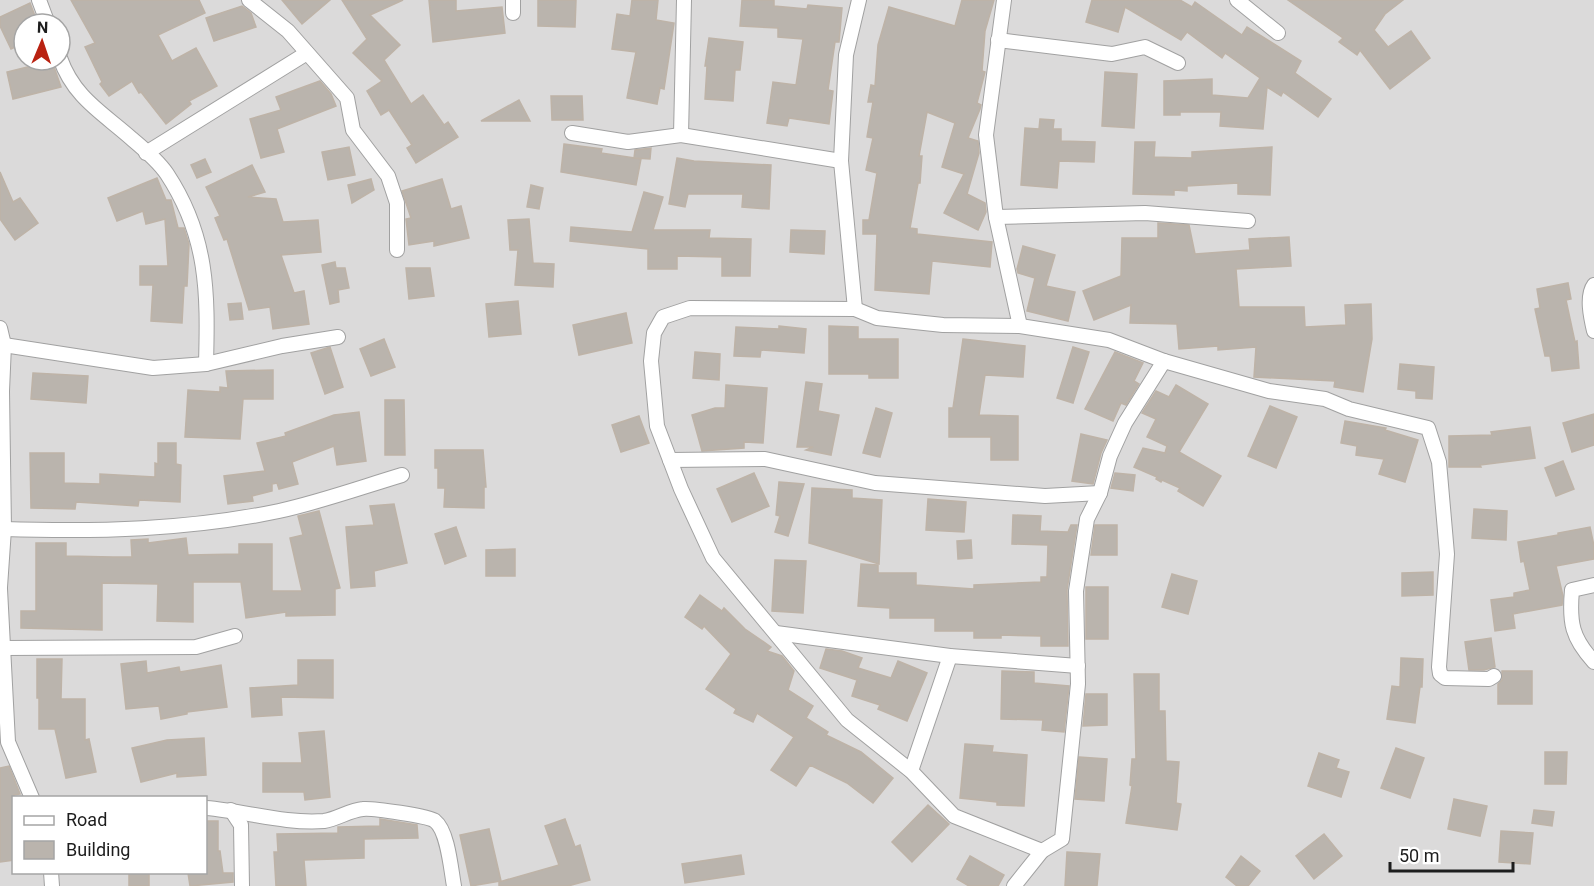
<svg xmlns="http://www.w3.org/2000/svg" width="1594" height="886" font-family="Roboto,sans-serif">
<rect width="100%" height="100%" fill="#edebe4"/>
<path fill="#dbdada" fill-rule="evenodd" d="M0 0H1594V886H0ZM24 24H60V60H24ZM14 798H206V872H14Z"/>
<g fill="#bab4ad" stroke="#beb3a7" stroke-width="1.5">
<path d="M71 0H199L205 13 158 35 172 61 196 48 217 86 189 101 191 104 166 124 141 92 139 93 132 81 109 96 100 84 102 82 85 47 95 43Z"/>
<path d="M282 0H330L302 24Z"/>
<path d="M342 0H403L370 15 400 45 384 60 411 104 423 95 444 125 448 122 458 137 416 163 407 148 412 145 389 110 381 115 367 91 382 81 353 53 367 39Z"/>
<path d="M429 0H456V11L502 7 505 33 433 42Z"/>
<path d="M538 0H576L575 27 538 26Z"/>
<path d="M632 0H658L656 20 674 23 664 89 660 88 657 104 627 98 636 52 612 49 617 14 630 16Z"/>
<path d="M742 0H774V6L807 9 808 5 842 8 839 42H835L828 90 833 91 829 124 789 118 787 126 767 123 773 82 796 85 803 39 778 37V28L740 26Z"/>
<path d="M962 0H994L985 31 982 71 985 72 977 103 981 105 980 109 968 138 978 141 979 153 967 194 985 203 986 212 978 230 944 213 964 174 942 167 955 123 927 112 919 156H922L920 183H918L910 228 917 229V234L992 242 990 267 932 261 929 294 875 290 877 234H863V220H869L877 173 866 170 873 138 867 137 873 102H868L871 85 875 86 878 45 889 7 955 26Z"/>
<path d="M1092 0H1180L1192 7 1195 2 1242 35 1247 27 1301 61 1295 73 1331 99 1318 117 1283 92 1281 96 1267 87 1263 129 1220 126 1221 112H1180V115H1164V81L1212 79V95L1248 98 1260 78 1225 53 1222 58 1187 32 1181 40 1125 7 1118 32 1086 22Z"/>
<path d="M1288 0H1403L1385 14 1374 30 1388 47 1411 31 1430 58 1390 89 1360 50 1357 55 1339 42 1343 38Z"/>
<path d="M30 3 38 24H24V43L11 49 0 26V17Z"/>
<path d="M242 6 251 13 256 27 214 41 206 18Z"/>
<path d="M709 38 743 42 740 70H735L733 101 705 99 707 66H705Z"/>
<path d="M52 61 61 87 13 99 7 72Z"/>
<path d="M1105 72 1137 74 1134 128 1102 126Z"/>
<path d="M320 81 331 94 336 106 277 129 284 152 261 158 250 119 281 110 276 97Z"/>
<path d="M551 96H582L583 120H552Z"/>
<path d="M519 100 530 121H481Z"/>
<path d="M1040 119 1054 120 1053 129H1061V141L1095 142 1094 162 1059 161 1057 188 1021 185 1025 128 1039 129Z"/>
<path d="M1135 142H1155L1154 157 1192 158V152L1272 147 1270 195 1238 194V183L1187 186V191L1174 190V195L1133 194Z"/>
<path d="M564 144 602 149 601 153 641 159 636 185 561 172Z"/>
<path d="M349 147 355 175 328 180 322 152Z"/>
<path d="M651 148 650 159 634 158 635 150Z"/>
<path d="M677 158 694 161 771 165 769 209 742 207 743 194H688L685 207 669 204Z"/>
<path d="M205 159 211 172 197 178 191 165Z"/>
<path d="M252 165 265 192 248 197 276 199 283 222 318 220 321 252 281 255 294 293 304 291 309 324 273 329 270 307 249 310 227 239 224 240 215 218 220 216 206 187Z"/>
<path d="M0 172 13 202 20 198 38 223 15 240 0 219Z"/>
<path d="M157 178 166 200H171L178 228H184L189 244 187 286H184L182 323 151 321 153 285H140V266H168L165 219 146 224 143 211 117 221 108 198Z"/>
<path d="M371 179 374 190 352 203 348 185Z"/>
<path d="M442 179 451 209 461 206 469 238 434 246V241L409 245 406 219 411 218 402 191Z"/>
<path d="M531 185 543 188 539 209 527 207Z"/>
<path d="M644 192 663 197 653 230H710L709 238 751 239 750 276H722V257L677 256V269H648V249L570 241 571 227 632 232Z"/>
<path d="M529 219 533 263 554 264 553 287 515 285 518 250H510L508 220Z"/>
<path d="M1158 223 1189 225 1195 254 1250 250 1249 239 1289 237 1291 266 1236 269 1239 307H1304L1305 327 1346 325 1345 305 1371 304 1372 339 1363 392 1334 387 1335 381 1254 377 1256 347 1218 350V346L1179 349 1177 324 1130 323 1131 305 1094 320 1083 291 1121 276 1122 238H1158Z"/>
<path d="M791 230 825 231 824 254 790 252Z"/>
<path d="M1023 246 1055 255 1046 286 1075 292 1068 321 1027 311 1035 278 1018 273 1017 269Z"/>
<path d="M335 262 336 268H345L349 288 338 290 339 302 330 304 322 265Z"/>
<path d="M406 268H430L434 296 409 299Z"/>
<path d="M1568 283 1571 299 1566 300 1575 342 1577 341 1579 368 1552 371 1550 356H1545L1535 309 1540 308 1537 289Z"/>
<path d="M518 301 521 334 489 337 486 304Z"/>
<path d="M241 303 243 319 230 320 228 304Z"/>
<path d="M626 313 632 343 579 355 573 325Z"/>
<path d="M779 326 806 329 804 353 761 350 760 357 734 356 736 327 779 329Z"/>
<path d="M829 326 858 327V339H898V378H869V374H829Z"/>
<path d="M384 339 395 367 371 376 360 349Z"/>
<path d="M963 339 1025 346 1023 377 985 375 979 415 1018 416V460H991V437H949V408H953Z"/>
<path d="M330 347 343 387 325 394 311 353Z"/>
<path d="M1073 347 1089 352 1073 403 1057 398Z"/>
<path d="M695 352 720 354 719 380 693 378Z"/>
<path d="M1115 352 1143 363 1134 381 1139 384 1126 405 1121 403 1113 421 1085 409Z"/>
<path d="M1400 364 1434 367 1432 399 1416 398V391L1398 389Z"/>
<path d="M273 370V399H243L240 439 185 437 188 390 220 392V387L228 388 226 371Z"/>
<path d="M33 373 88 376 86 403 31 399Z"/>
<path d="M806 382 822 384 818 411 839 415 831 455 806 450 813 447H797Z"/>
<path d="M726 385 767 388 763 443 744 442V448L702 451 692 415 715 408H725Z"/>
<path d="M1176 385 1208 404 1179 452 1221 476 1203 506 1178 491 1180 488 1162 480 1161 482 1156 479 1157 477 1134 467 1143 448 1165 453 1167 446 1147 437 1156 419 1142 413 1156 391 1169 397Z"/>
<path d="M385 400H404L405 455H385Z"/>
<path d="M1270 406 1297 417 1276 468 1248 456Z"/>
<path d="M876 408 892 413 880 457 863 453Z"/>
<path d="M359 412 366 461 337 465 334 446 292 462 298 484 279 489 277 483 272 484V491L252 496 253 501 228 504 224 476 265 471 257 443 286 436 285 433 334 415Z"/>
<path d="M1594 414V445L1572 452 1563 423Z"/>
<path d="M639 416 649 443 621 452 612 425Z"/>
<path d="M1345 421 1386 428 1385 430 1418 440 1405 482 1379 474 1384 459 1356 455 1357 446 1341 443Z"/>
<path d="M1530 427 1535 458 1480 465 1481 467H1449V436L1492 435 1491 432Z"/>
<path d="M1081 434 1107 440 1101 453 1093 484 1072 481Z"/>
<path d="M158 443H176V464L181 465 180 502 139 500 138 506 76 502 75 509 31 508 30 453H64V483L100 484V474L155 477V463L158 464Z"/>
<path d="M435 450H483L486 487H484V508L444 507 445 488H438V468H435Z"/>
<path d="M1563 461 1574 489 1556 496 1545 468Z"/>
<path d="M754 473 769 506 732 522 717 489Z"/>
<path d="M1115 473 1135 475 1133 491 1111 488Z"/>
<path d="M779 482 804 484 788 536 775 532 780 516 776 515Z"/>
<path d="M812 488 852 490V498L882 500 879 564 809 543Z"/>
<path d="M928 499 966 502 964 532 926 530Z"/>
<path d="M394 504 407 563 374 571 375 586 351 588 346 527 374 525 370 506Z"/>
<path d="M1474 509 1507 511 1506 540 1472 538Z"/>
<path d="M319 511 340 588 335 589V615L286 616V612L246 618 241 582H193V622L157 621 158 584 102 583V630L21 628V611H36V543H66V556L113 557H132L131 540 148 539V543L186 538 188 555 239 554V544H272V591H302L290 538 303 535 298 516Z"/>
<path d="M1013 515 1041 516 1040 531 1068 532 1071 525H1077L1067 590 1068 646H1041V636L1001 635V638H974V631H935V618H890V608L858 606 861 564 878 565V573H916V585L974 589V585L1041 582V577H1047L1048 545 1012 544Z"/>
<path d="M1095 525H1117V555H1091Z"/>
<path d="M456 527 466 556 445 564 435 534Z"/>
<path d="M1590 527 1594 546V559L1556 566 1563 596 1562 605 1513 614 1515 628 1495 631 1491 600 1514 597V593L1530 590 1524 561 1521 562 1518 542 1558 535V533Z"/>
<path d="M971 540 972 558 958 559 957 541Z"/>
<path d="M515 549V576H486V550Z"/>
<path d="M775 560 806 561 803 613 772 611Z"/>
<path d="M1433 572V595L1402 596V573Z"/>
<path d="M1172 574 1197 581 1188 614 1162 607Z"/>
<rect x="1086" y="587" width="22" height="52"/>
<path d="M700 595 722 611 724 608 745 629 771 647 767 651 782 656 794 671 788 690 813 706 806 718 828 732 826 735 861 752 893 778 873 803 847 783 810 765 796 786 771 770 794 737 757 713 753 722 734 713 736 709 706 689 731 654 704 626 702 629 685 617Z"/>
<path d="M1491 638 1495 667 1484 670H1469L1465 642Z"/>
<path d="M826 649 842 651 862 658 858 668 891 678 898 661 927 673 907 721 878 709 880 705 852 696 857 680 820 668Z"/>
<path d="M1401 658 1423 659 1422 687H1420L1415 723 1387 719 1392 686 1400 687Z"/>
<path d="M37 659H62L61 699H85V740L89 739 96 772 66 778 55 729H39V698H37Z"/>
<path d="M298 660H333V698L281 697 282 715 252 717 250 688 298 685Z"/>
<path d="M146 661 147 673 179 667 180 672 221 665 227 707 187 712V714L161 719 159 706 126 709 121 664Z"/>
<path d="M1002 671 1034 672V683L1069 686 1064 732 1042 730 1043 720 1001 719Z"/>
<path d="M1502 671H1532V704H1498V684L1502 680Z"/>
<path d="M1134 674H1159V711H1165L1166 761 1179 762 1176 803 1181 804 1177 830 1126 823 1132 786 1130 785 1132 759H1136Z"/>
<path d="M1086 694H1107V725L1083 726Z"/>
<path d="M324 731 330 797 305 800 304 792H263V763H302L299 733Z"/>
<path d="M204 738 206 775 177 777V773L141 782 132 748 167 740Z"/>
<path d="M965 744 993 746 992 752 1027 755 1024 806 997 805V802L960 798Z"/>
<path d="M1396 748 1424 758 1410 798 1381 788Z"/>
<path d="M1545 752H1567L1566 784H1545Z"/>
<path d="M1319 753 1339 760 1336 768 1349 772 1341 797 1308 786Z"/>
<path d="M1079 757 1107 759 1104 801 1075 799Z"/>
<path d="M9 766 20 794 14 795V860L0 862V768Z"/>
<path d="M1454 799 1487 806 1480 836 1448 829Z"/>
<path d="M928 805 949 824 912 862 892 842Z"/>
<path d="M1534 810 1554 812 1552 826 1532 823Z"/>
<path d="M380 819 417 825 418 838 364 839V858L304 860 306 886H276L274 852H278L277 834 338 833V827L380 826Z"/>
<path d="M565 819 575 847 580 845 590 880 568 886H499V882L559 865 545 826Z"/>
<path d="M206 821H218V851H220L223 873H233V882L190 886 188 873H206Z"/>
<path d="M489 829 501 881 471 886 460 835Z"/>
<path d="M1501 831 1533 833 1530 864 1499 862Z"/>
<path d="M1324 834 1342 856 1314 879 1296 856Z"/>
<path d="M1067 852 1100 854 1097 886H1065Z"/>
<path d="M741 855 744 874 685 883 682 864Z"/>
<path d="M970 856 1004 875 998 886H969L957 879Z"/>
<path d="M1241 856 1260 871 1248 886H1237L1226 877Z"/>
<rect x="129" y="873" width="20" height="13"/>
</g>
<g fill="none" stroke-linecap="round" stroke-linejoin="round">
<defs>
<g id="minor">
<path d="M39 0 48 24"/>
<path d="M249 0 288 31 347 98 353 130 388 176 397 203V250"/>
<path d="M1004 0 986 135 996 217 1020 326"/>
<path d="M1237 0 1278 33"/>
<path d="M513 13V0"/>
<path d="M998 40 1112 54 1145 47 1178 63"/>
<path d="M60 58C74 98 103 113 132 139 144 149 159 162 167 174 208 236 208 293 206 364"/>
<path d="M572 133 628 142 681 135 841 161"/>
<path d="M681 135 684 0"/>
<path d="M146 153 307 53"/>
<path d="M996 217 1145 213 1248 221"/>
<path d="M1594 285C1586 296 1591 318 1594 331"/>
<path d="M855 309 841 161 846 55 859 0"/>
<path d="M0 328 4 345 2 391 4 529 0 587"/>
<path d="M4 345 153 368 206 364 282 346 338 337"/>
<path d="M670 460 765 459 875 483 1045 496 1100 493"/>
<path d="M4 529C97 532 188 530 279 511 320 502 362 487 402 475"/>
<path d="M1594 585 1572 590C1569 623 1572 638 1594 662"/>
<path d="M0 589 8 742 32 798"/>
<path d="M776 633 950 656 1078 666"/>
<path d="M4 648 196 647 235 636"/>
<path d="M911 771 950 656"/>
<path d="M206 808C245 811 284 824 324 821 337 819 350 810 363 809 372 808 429 816 435 821 448 831 451 870 454 886"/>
<path d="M231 810 241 825 242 886"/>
<path d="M1042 851 954 816 911 771 847 720 713 558 681 489 657 426 651 361 654 333 663 317 690 308 855 309 877 318 943 325 1020 326 1109 340 1164 361 1269 391 1325 399 1349 409 1428 428 1439 462 1447 554 1439 667 1440 674 1445 678 1489 679 1494 676"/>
<path d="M51 872 52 886"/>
<path d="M1014 886 1042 851 1062 839 1078 684 1076 591 1087 519 1100 493 1110 456 1125 423 1164 361"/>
</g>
</defs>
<use href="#minor" stroke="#a1a1a1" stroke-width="16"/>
<use href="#minor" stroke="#fff" stroke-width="14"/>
</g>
<rect x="12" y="796" width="195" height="78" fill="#ffffff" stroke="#a5a5a5" stroke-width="1.5"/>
<rect x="24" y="816" width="30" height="9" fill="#ffffff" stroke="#a5a5a5" stroke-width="1.5"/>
<text x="66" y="826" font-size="18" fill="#1d1d1d">Road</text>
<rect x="24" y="841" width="30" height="18" fill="#bab4ad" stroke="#a5a5a5" stroke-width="1.5"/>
<text x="66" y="856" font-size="18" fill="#1d1d1d">Building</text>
<g transform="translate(42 42) rotate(2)"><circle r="28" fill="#ffffff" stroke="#a5a5a5" stroke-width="1.5"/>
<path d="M0-4.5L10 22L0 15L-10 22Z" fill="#b92211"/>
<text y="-9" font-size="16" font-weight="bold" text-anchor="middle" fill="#1d1d1d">N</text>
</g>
<path d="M1390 862v9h123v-9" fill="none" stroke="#1d1d1d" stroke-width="3"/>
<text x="1399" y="862" font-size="18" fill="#1d1d1d" stroke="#ffffff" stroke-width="4.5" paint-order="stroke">50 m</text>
</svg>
